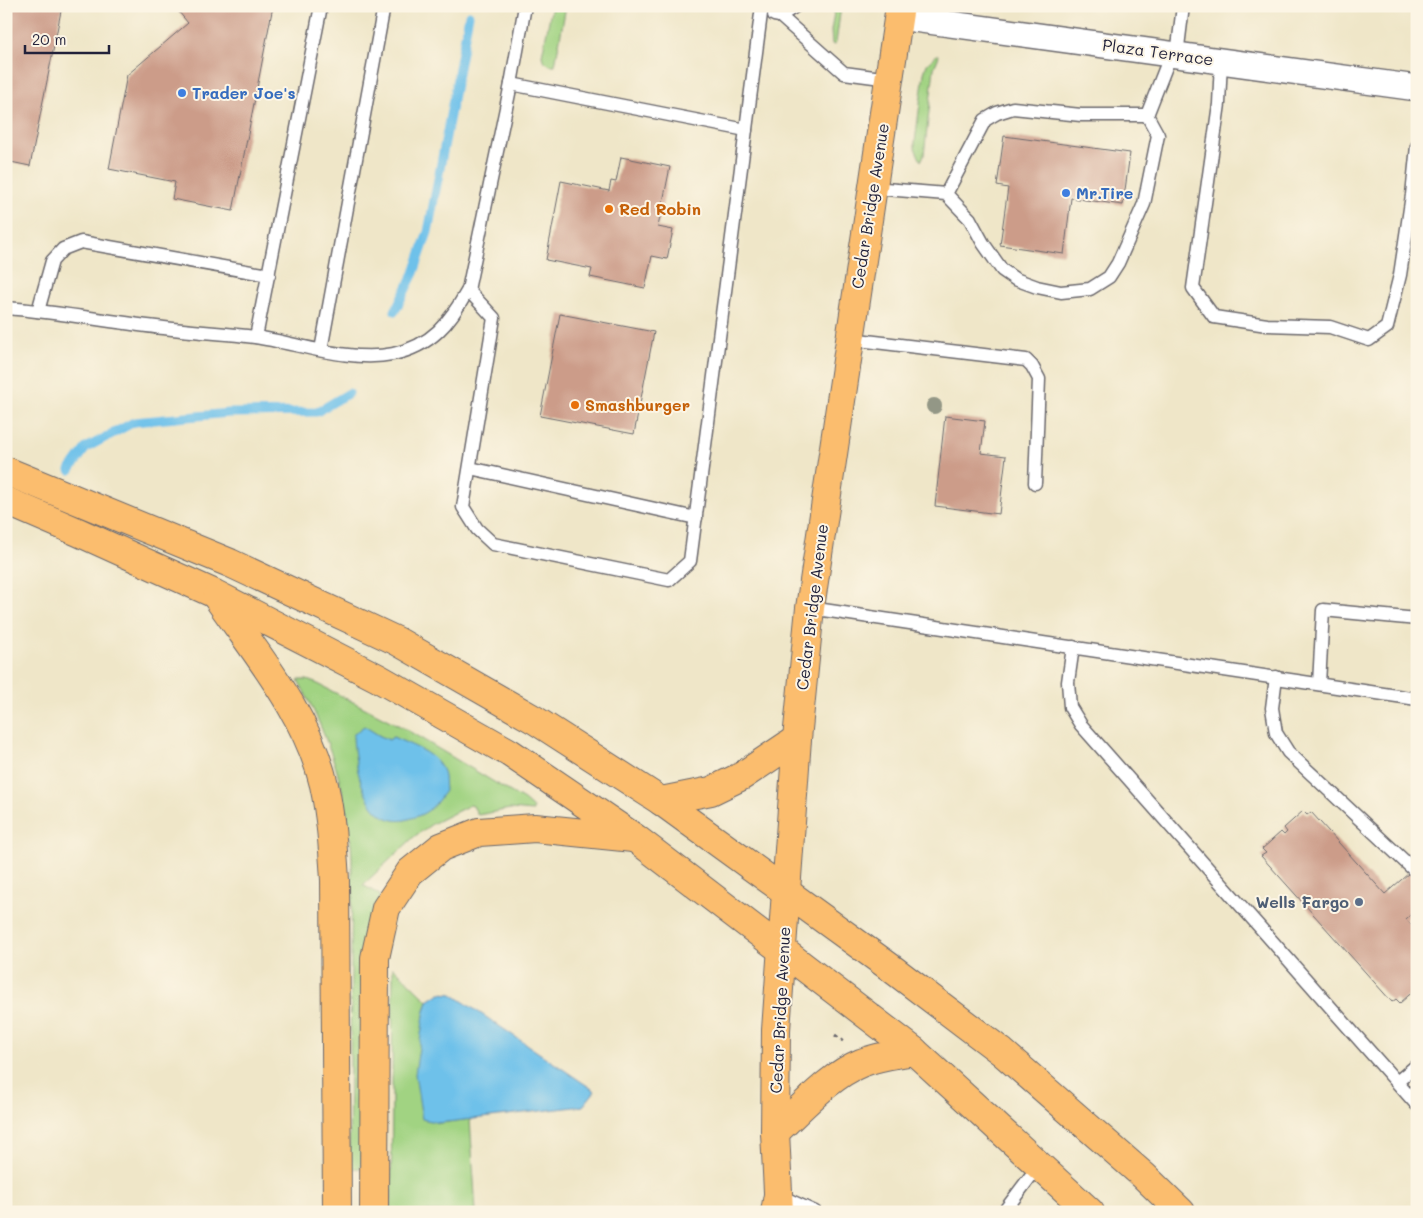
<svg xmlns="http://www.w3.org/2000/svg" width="1423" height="1218" font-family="Mali,sans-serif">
<rect width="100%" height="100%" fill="#fcf5e5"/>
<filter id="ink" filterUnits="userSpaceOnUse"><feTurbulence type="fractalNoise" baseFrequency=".02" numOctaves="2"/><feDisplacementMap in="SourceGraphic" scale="10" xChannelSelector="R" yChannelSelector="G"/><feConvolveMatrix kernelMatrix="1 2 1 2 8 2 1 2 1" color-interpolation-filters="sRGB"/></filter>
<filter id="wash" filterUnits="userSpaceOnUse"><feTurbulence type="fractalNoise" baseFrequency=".0096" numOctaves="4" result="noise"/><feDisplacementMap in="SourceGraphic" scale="20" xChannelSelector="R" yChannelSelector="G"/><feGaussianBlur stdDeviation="1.12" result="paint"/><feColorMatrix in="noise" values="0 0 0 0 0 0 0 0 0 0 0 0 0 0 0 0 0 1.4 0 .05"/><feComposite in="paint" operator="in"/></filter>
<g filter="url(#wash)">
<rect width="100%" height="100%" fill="#efe6c8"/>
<g fill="#a1d382" stroke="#627a5e" fill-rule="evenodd">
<path d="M552 6H566L555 65H550L543 60 542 55Z"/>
<path d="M835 6H841L836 43 834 45 832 44 831 31Z"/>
<path d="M938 54 939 56 934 68 924 155 921 161 915 148V142L924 73 927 64Z"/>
<path d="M298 680H307L318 684 402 727 524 800 533 808V811L510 809 478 815 473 806 470 805 432 824 415 836 363 885 380 895 361 1168 349 1169 352 859C349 794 329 737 298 680ZM364 727 380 736 389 740 393 737 425 752 353 735Z"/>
<path d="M393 967 428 1001 424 1015 439 1123 470 1119 476 1212H391Z"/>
</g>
<g fill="#6ec1ea" stroke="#487292">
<path d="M364 726 380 736 389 740 393 737C410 745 437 753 443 772 445 778 444 785 445 791 440 797 436 805 430 809 423 815 413 818 405 820 365 827 354 764 353 735Z"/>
<path d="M440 993 452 994 595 1091 583 1106 439 1123 422 1119 415 1074 424 1015 428 1001Z"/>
</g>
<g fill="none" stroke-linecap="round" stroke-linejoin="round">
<g stroke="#6ec1ea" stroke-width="9">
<path d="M395 311 414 273 428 232 469 15"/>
<path d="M70 470 86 448 134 422 229 413 317 412 349 393"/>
</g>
</g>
<g id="blocks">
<g fill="#cc9c89">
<path d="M6 6H62L30 166 6 161Z"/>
<path d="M174 6H273L233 211 172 199 175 182 109 169 127 75 188 23Z"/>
<path d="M1004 136 1130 153 1123 205 1071 198 1064 254 1000 245 1008 188 997 186Z"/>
<path d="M621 157 670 167 658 227 673 230 667 259 652 256 645 288 590 277 592 269 546 260 561 181 609 191 611 181 616 182Z"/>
<path d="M560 314 654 332 634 434 540 416Z"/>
<path d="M945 416 985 421 981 453 1006 456 999 514 935 506Z"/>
<path d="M1303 811 1307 815 1311 812 1385 894 1417 866V909L1406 919 1417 931V982L1415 983 1417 988 1400 1003 1396 999 1392 1002 1261 856 1266 853 1262 849 1281 832 1284 835 1287 832 1284 828Z"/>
</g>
</g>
</g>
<g filter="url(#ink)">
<use href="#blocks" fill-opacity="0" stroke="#6a676c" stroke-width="1"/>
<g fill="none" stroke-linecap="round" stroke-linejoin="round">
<defs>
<g id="service">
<path d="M774 15 780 16 796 6"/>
<path d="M780 16 844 73 889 79"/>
<path d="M1177 55 1183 6"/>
<path d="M1221 61 1219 104 1193 288 1214 317 1267 325 1330 327 1369 340 1387 327 1400 275 1412 195 1417 146"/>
<path d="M511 84 746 130"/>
<path d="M1147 115 1171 54"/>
<path d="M873 188 946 194 970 219 983 243 1002 270 1015 279 1037 287 1061 292 1090 289 1109 277 1118 263 1144 204 1158 135 1147 115H1081L1013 108 997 113 985 120 946 194"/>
<path d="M468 290 494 318 463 507 477 529 493 544 669 580 690 561 762 6"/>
<path d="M6 308C59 312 111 322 164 328 194 332 225 333 255 337 297 343 351 363 393 354 432 346 450 322 468 290L511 84 525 6"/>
<path d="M38 311 52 261 63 249 81 242 269 275"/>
<path d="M256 337 321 6"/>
<path d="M850 339 1026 360 1032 366 1039 379 1035 483"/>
<path d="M321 350 384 6"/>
<path d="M470 468 696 518"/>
<path d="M810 608 1417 699"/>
<path d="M1073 647 1068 682 1070 707 1081 725 1417 1105"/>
<path d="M1276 677 1272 708 1276 733 1288 752 1413 869"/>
<path d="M1319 684 1323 610 1417 619"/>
<path d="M1397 1082 1417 1065"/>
<path d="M778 1195 815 1212"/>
<path d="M1006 1212V1209L1039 1165"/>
</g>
<path id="minor" d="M899 17 1417 88"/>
<path id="primary" d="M779 1212 775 1132 776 1030 797 739 810 608 900 6"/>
<g id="trunk">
<path d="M6 471 230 563 397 641 535 720 661 801 891 968 1002 1052 1144 1176 1181 1212"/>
<path d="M6 501 78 532 215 594 378 678 510 753 635 838 914 1051 1090 1212"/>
<path d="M217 597C257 655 308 715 324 785 331 817 333 848 335 880L337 1212"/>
<path d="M661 801 711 791 742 776 797 739"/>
<path d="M775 1132C801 1109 829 1076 861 1063 878 1056 897 1054 914 1051"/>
<path d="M374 1212 375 958 386 908 410 872 441 847 479 832 535 828 633 838"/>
<path d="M775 1212 778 1195"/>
</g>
</defs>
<use href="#service" stroke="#6a676c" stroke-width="15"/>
<use href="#minor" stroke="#6a676c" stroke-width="28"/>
<use href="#primary" stroke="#6a676c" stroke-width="30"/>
<use href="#trunk" stroke="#6a676c" stroke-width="30"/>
<path stroke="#6a676c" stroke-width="3" stroke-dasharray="4 4" stroke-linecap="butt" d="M835 1035 843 1041"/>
<use href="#service" stroke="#fff" stroke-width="12"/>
<use href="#minor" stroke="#fff" stroke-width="25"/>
<use href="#primary" stroke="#fbbd6e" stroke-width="28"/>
<use href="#trunk" stroke="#fbbd6e" stroke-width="28"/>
</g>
<circle fill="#939786" cx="934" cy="406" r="8"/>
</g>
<g fill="#3f7fe0" stroke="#fcf5e5" stroke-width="2">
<circle cx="182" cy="93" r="5"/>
<circle cx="1066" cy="193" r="5"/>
</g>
<g fill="#e8710a" stroke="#fcf5e5" stroke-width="2">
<circle cx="609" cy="209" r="5"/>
<circle cx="575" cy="405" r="5"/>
</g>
<circle fill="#5c6f8a" stroke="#fcf5e5" stroke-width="2" cx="1359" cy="902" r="5"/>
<g text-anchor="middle" stroke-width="4" stroke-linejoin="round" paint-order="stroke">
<g font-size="16" fill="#22223b" stroke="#fcf5e5">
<text transform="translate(1158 52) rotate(8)" y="6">Plaza Terrace</text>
<text transform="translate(870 206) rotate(-81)" y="6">Cedar Bridge Avenue</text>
<text transform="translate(812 607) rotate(-83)" y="6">Cedar Bridge Avenue</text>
<text transform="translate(780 1010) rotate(-87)" y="6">Cedar Bridge Avenue</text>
</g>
<g font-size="16" font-weight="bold" fill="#366cbe" stroke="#fcf5e5" text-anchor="start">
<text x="192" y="99">Trader Joe's</text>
<text x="1076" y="199">Mr.Tire</text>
</g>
<g font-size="16" font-weight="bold" fill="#c56008" stroke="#fcf5e5" text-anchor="start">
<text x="619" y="215">Red Robin</text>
<text x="585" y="411">Smashburger</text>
</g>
<g font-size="16" font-weight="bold" fill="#4e5e75" stroke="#fcf5e5" text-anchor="end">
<text x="1349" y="908">Wells Fargo</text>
</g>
</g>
<rect width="1423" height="1218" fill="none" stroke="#fcf5e5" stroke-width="25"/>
<path d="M25 45v8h84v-8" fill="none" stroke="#22223b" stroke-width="2.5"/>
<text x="32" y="45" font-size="15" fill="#22223b" stroke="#fcf5e5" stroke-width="4" paint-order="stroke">20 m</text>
</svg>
